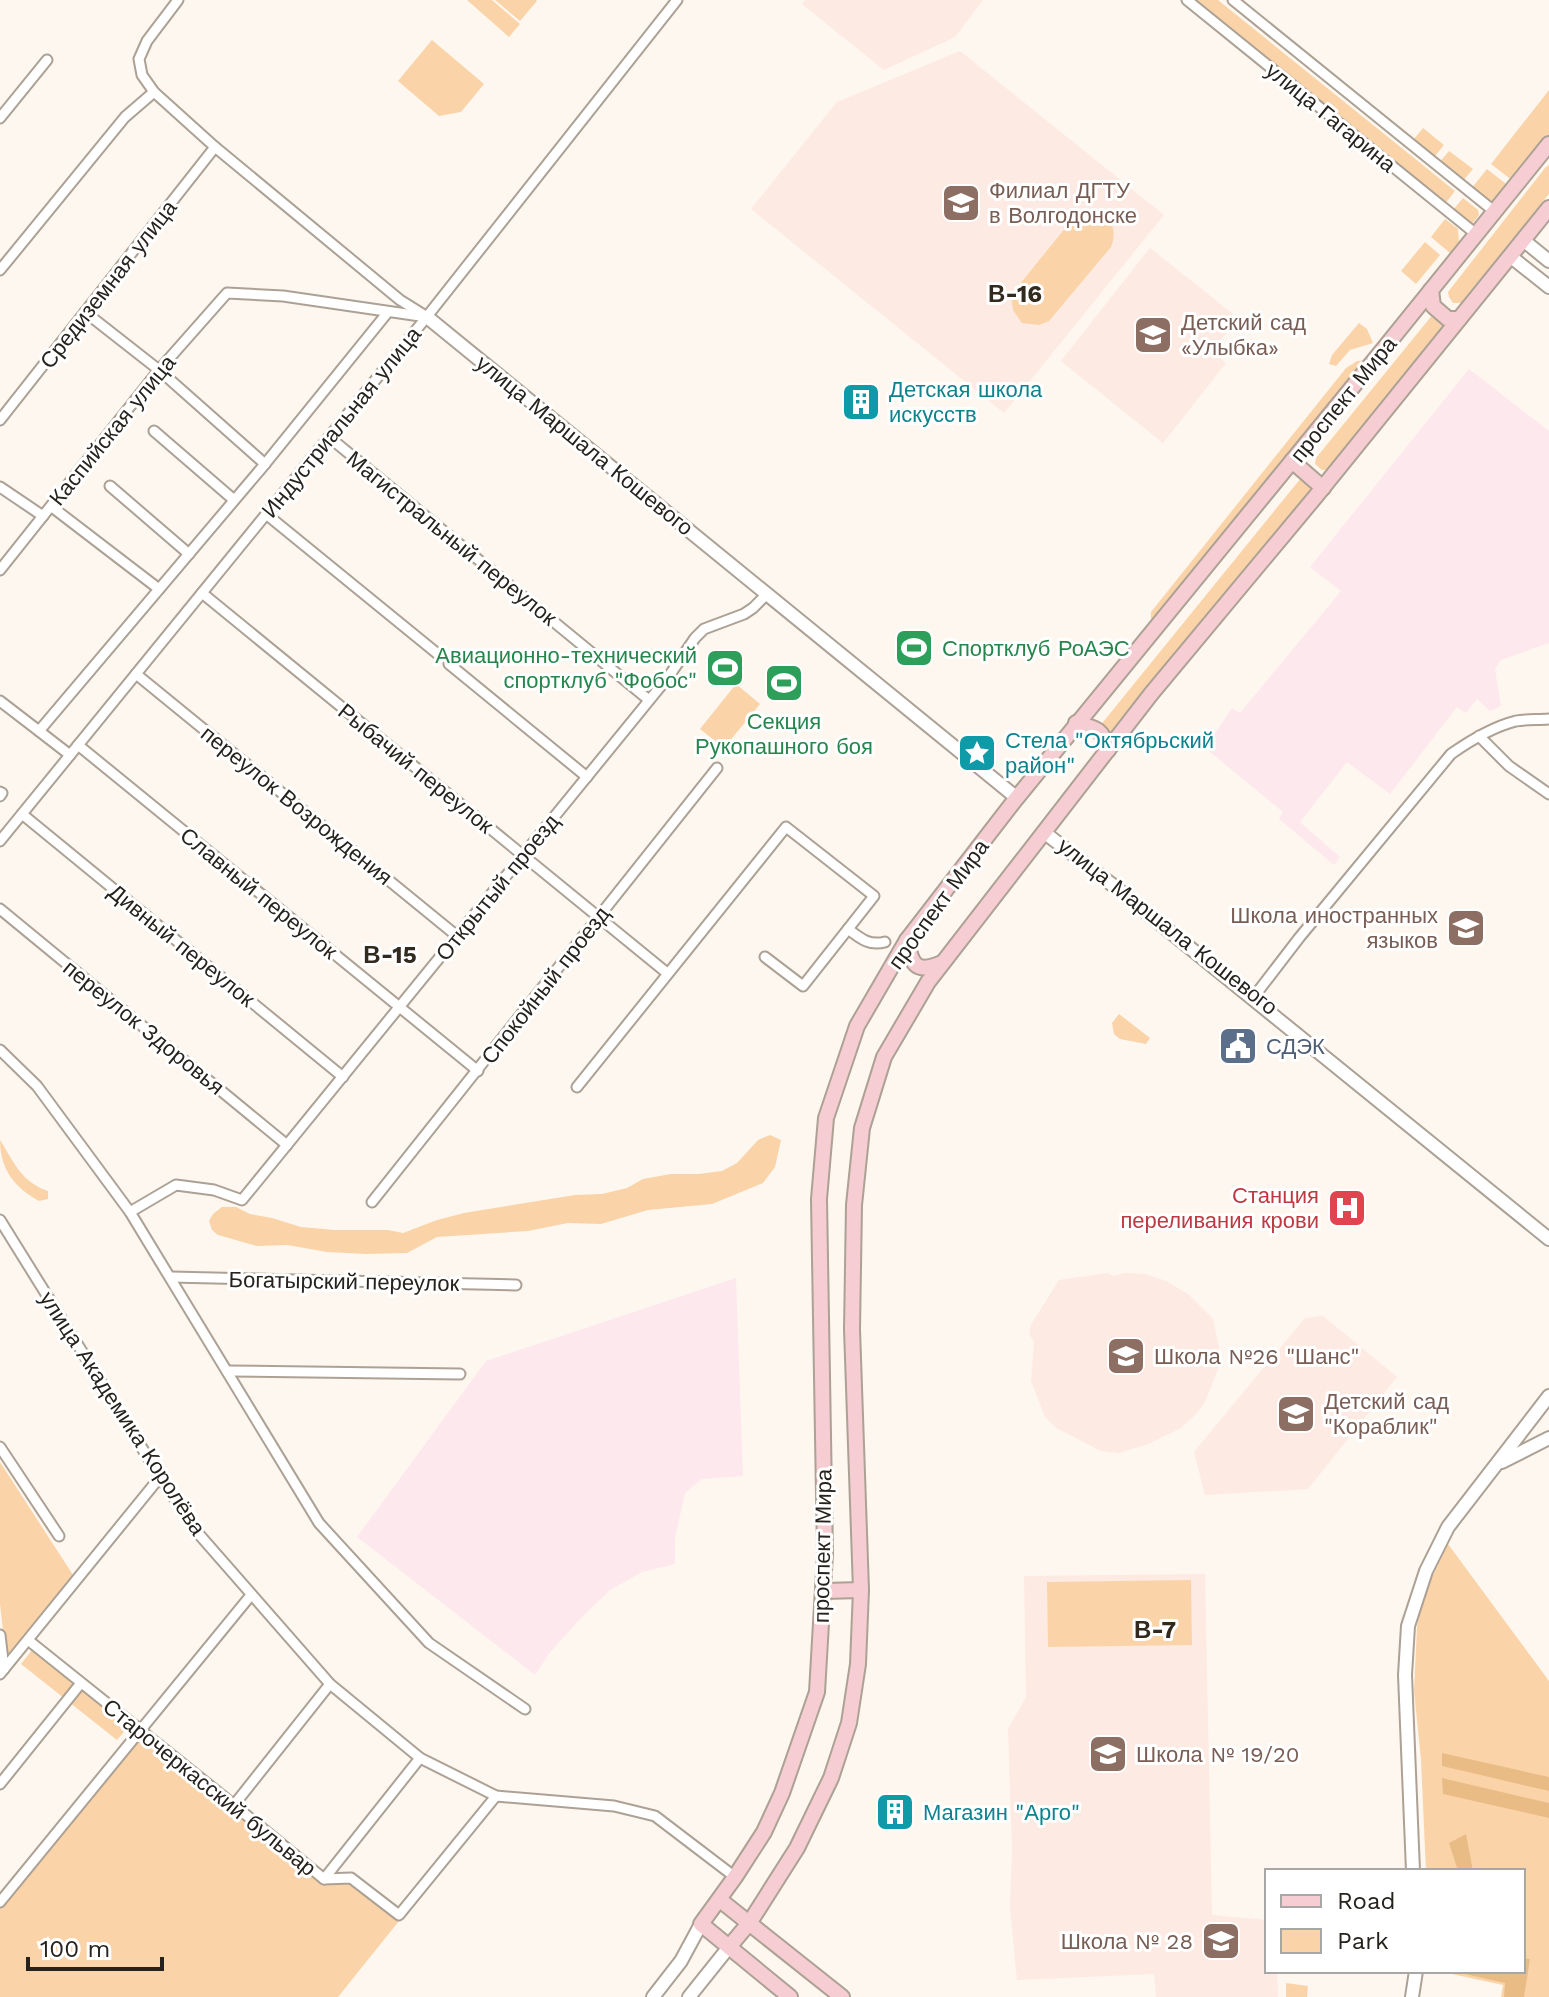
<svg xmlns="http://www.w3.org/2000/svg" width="1549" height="1997" font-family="'Work Sans',sans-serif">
<rect width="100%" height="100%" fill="#fef7ef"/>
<g fill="#fde8ed">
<path d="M1469 369 1549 431V643L1501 660 1495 669 1501 706 1490 711 1477 699 1466 713 1457 707 1390 794 1347 762 1300 822 1340 857 1334 865 1279 819 1283 812 1205 748 1232 708 1240 713 1341 591 1310 567Z"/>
<path d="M736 1278 743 1476 702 1479 685 1493 675 1538V1564L642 1572 610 1590 579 1620 548 1655 535 1675 357 1537 486 1361Z"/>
</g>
<g fill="#fdeae2">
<path d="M805 0H983L955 37 884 70 802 4Z"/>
<path d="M960 51 1164 215 1004 413 751 209 837 102Z"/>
<path d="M1150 248 1238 318 1212 351 1226 363 1163 443 1061 361Z"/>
<path d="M1108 1273 1113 1276 1125 1273 1145 1274 1166 1281 1188 1294 1213 1319 1219 1347V1366L1205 1402 1196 1414 1181 1428 1148 1444 1119 1453 1101 1451 1058 1429 1045 1417 1031 1381 1034 1342 1029 1334 1031 1325 1059 1280Z"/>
<path d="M1323 1316 1397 1377 1308 1489 1205 1495 1194 1452 1305 1318Z"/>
<path d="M1205 1574 1212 1915 1267 1920V1971H1277L1278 1997H1156L1154 1974 1017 1980 1010 1908 1012 1849 1008 1729 1026 1697 1024 1576Z"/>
</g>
<g fill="#fad4a8">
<path d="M467 0H492L520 24 509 37Z"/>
<path d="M495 0H536L537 1 520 21Z"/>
<path d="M1192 0H1218L1455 191 1445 204Z"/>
<path d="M432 40 484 84 461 112 439 116 398 81Z"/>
<path d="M1549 90V137L1513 181 1491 164Z"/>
<path d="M1423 128 1444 145 1435 156 1414 139Z"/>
<path d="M1449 151 1473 169 1462 182 1439 163Z"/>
<path d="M1549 165V194L1461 303H1453L1449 297 1448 292 1545 168Z"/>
<path d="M1487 169 1510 187 1496 204 1488 203 1471 189Z"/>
<path d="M1463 198 1478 210 1479 215 1472 224 1468 223 1453 210Z"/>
<path d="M1093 211C1111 215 1118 230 1111 247L1049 321 1039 325 1022 323 1013 310 1011 295 1075 216 1082 212Z"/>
<path d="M1445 219 1458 229 1459 242 1450 253 1431 237Z"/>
<path d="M1425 242 1440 255 1416 284 1401 271Z"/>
<path d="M1434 313V317L1441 323 1446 322 1327 470H1322L1315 464 1316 458Z"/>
<path d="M1359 323 1367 329 1373 343 1350 350 1336 366 1329 364 1332 355Z"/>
<path d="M1367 360 1151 631V612L1346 368 1357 361Z"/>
<path d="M1301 478 1313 488 1111 739 1099 727Z"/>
<path d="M736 684 760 704 724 748 700 729Z"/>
<path d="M1119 1014 1150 1038 1146 1044 1120 1039 1114 1034 1112 1023Z"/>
<path d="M770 1135 781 1140 775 1167 763 1183 712 1204 648 1210 601 1224 568 1223 528 1231 437 1237 407 1253 366 1254 327 1252 287 1245 257 1246 218 1235 212 1230 209 1221 213 1214 222 1207H236L250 1214 272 1218 301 1227 335 1230H388L403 1233 437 1220 464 1213 575 1195 602 1194 627 1188 643 1179 671 1174H698L722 1171 737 1163 758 1140Z"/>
<path d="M0 1140C14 1162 21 1182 48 1191V1199L39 1201C14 1187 0 1169 0 1140Z"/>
<path d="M0 1462 75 1578 9 1659 6 1657 0 1604Z"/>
<path d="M1448 1544 1549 1681V1997H1501L1503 1985 1438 1971H1523V1871H1426L1421 1760 1414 1691 1417 1627 1423 1596Z"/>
<path d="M1191 1580 1192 1645 1048 1647 1047 1582Z"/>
<path d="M32 1650 129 1726 117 1740 21 1664Z"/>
<path d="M141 1735 324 1884H350L399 1921 338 1997H0V1907Z"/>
<path d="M1286 1983 1308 1986 1307 1997H1286Z"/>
</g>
<g fill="#eabc85">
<path d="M1442 1753 1549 1777V1791L1442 1766Z"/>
<path d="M1442 1778 1549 1803V1818L1443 1794Z"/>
<path d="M1466 1834 1473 1871H1458L1449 1843Z"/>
<path d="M1523 1958 1530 1959 1524 1997H1504L1505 1983 1456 1972 1523 1971Z"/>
</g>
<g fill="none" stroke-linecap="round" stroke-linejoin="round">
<defs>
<g id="minor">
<path d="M178 0 147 41 139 59 142 75 154 92 215 147 400 300 424 315"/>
<path d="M1187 0 1476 234"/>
<path d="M1233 0 1495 212"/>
<path d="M0 118 47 60"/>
<path d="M0 270 125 117 154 92"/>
<path d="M85 312 159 370 265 464 388 312"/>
<path d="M0 420 215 147"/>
<path d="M154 431 234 500"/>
<path d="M329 437 649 700"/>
<path d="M110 486 189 554"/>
<path d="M0 487 43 516"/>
<path d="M52 507 159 589"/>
<path d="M266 514 439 655"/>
<path d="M0 570 159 370 227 293 283 296 427 317"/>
<path d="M202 593 667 973"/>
<path d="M449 664 587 777"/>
<path d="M136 674 457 936"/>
<path d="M0 701 39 731"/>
<path d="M1479 736 1509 766 1549 794"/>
<path d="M78 745 478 1071"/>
<path d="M70 755 39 731 265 464"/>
<path d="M0 792 2 793 0 796"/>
<path d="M22 814 343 1077"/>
<path d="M0 841 425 319 677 0"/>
<path d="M0 909 287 1145"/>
<path d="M765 957 803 986 848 929C861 939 869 946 885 942"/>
<path d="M1256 994 1299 938 1451 754C1471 740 1492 727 1516 721 1526 719 1538 720 1549 719"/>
<path d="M0 1050 37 1086 130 1212 319 1523 429 1643 525 1709"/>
<path d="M577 1087 786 827 874 896 848 929"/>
<path d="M372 1202 717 768"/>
<path d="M130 1212 176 1185 214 1190 242 1200 669 676 695 638 704 629 744 614 753 608 767 594"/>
<path d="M0 1220 160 1477 197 1532 330 1684 420 1758 496 1796 614 1806 655 1816 735 1877"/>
<path d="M171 1277 516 1285"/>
<path d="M227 1371 460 1374"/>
<path d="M0 1447 59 1536"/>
<path d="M0 1635 4 1669"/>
<path d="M28 1640 234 1805 324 1879 351 1878 399 1915 496 1796"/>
<path d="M0 1674 160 1477"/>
<path d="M0 1784 81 1683"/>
<path d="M234 1805 330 1684"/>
<path d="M324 1879 420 1758"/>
<path d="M0 1902 251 1595"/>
</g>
<g id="tertiary">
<path d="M1523 240 1549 261"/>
<path d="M1510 256 1549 287"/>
<path d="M427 317 1017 798"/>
<path d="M1045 833 1110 883 1549 1239"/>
<path d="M1502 1462 1549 1438"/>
<path d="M1413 1871 1405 1675 1408 1626 1426 1571 1448 1527 1549 1396"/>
<path d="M653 1997 681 1961 701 1924"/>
<path d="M689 1997 729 1947"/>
<path d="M1412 1997 1416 1971"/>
</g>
<g id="secondary">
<path d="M1431 290 1433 306 1448 319H1459"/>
<path d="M1292 461 1323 488"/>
<path d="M1076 723C1096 728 1103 729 1108 750"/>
<path d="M907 940C911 965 916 974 942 963"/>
<path d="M824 1591 861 1590"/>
<path d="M720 1900 842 1997"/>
<path d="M729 1947 750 1922 797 1848 831 1778 849 1723 858 1664 861 1590 852 1329 854 1205 862 1128 884 1057 928 982 1151 694 1316 496 1549 208"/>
<path d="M790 1997 701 1924 735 1877 764 1832 782 1793 817 1692 825 1554 819 1199 826 1118 857 1026 907 940 1015 800 1386 346 1549 144"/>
</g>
</defs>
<use href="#minor" stroke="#aca194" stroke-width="13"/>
<use href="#tertiary" stroke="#aca194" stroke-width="16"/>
<use href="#secondary" stroke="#aca194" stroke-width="18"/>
<use href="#minor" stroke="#fff" stroke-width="9"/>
<use href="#tertiary" stroke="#fff" stroke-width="12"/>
<use href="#secondary" stroke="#f5cdd2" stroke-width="14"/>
</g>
<defs>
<symbol id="school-square" viewBox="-11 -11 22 22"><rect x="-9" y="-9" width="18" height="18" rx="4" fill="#8d6e63" stroke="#fff"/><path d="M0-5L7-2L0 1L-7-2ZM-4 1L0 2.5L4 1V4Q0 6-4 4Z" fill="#fff"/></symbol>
<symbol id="building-square" viewBox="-11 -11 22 22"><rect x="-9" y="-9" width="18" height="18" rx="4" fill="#0f9aa8" stroke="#fff"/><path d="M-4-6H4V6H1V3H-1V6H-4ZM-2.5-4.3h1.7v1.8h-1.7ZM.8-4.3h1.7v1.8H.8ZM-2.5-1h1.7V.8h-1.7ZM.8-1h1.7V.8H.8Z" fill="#fff"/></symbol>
<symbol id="stadium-square" viewBox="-11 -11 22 22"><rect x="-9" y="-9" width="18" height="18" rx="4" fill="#2e9e5b" stroke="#fff"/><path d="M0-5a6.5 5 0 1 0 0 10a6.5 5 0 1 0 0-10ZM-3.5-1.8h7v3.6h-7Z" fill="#fff"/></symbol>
<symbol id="sight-square" viewBox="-11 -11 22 22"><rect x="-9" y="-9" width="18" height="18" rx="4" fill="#0f9aa8" stroke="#fff"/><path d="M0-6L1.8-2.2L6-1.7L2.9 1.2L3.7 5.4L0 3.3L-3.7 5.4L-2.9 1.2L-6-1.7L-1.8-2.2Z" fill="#fff"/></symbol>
<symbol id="civic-square" viewBox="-11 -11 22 22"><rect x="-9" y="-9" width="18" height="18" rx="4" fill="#5c6f8a" stroke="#fff"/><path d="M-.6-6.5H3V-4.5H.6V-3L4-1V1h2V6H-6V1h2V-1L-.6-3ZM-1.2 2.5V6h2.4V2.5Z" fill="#fff"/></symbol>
<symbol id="hospital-square" viewBox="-11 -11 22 22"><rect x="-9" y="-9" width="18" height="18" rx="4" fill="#e0444e" stroke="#fff"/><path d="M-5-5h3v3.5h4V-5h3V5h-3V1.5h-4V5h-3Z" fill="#fff"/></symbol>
</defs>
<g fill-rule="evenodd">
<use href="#school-square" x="939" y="181" width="44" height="44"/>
<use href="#school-square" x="1131" y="313" width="44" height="44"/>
<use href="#building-square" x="839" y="380" width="44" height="44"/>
<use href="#stadium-square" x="892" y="626" width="44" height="44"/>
<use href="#stadium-square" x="703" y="646" width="44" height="44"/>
<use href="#stadium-square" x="762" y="661" width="44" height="44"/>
<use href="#sight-square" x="955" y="731" width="44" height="44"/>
<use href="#school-square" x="1444" y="906" width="44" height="44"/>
<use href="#civic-square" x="1216" y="1024" width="44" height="44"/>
<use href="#hospital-square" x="1325" y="1186" width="44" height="44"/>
<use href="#school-square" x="1104" y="1334" width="44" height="44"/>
<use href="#school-square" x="1274" y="1392" width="44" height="44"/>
<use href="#school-square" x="1086" y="1732" width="44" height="44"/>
<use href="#building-square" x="873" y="1790" width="44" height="44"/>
<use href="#school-square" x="1199" y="1919" width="44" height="44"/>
</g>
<g text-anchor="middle" stroke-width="6" stroke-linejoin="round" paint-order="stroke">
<g font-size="22" fill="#26221d" stroke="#fff">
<text transform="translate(1331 117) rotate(39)" y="8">улица Гагарина</text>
<text transform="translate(108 284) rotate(-52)" y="8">Средиземная улица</text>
<text transform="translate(1343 399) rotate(-51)" y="8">проспект Мира</text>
<text transform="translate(341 422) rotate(-51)" y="8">Индустриальная улица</text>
<text transform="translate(112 430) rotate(-51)" y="8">Каспийская улица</text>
<text transform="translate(585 445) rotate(39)" y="8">улица Маршала Кошевого</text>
<text transform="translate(452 538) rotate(39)" y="8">Магистральный переулок</text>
<text transform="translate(416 768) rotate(39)" y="8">Рыбачий переулок</text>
<text transform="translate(297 805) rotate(39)" y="8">переулок Возрождения</text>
<text transform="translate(497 887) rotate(-51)" y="8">Открытый проезд</text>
<text transform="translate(259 893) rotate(39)" y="8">Славный переулок</text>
<text transform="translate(938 904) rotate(-54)" y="8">проспект Мира</text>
<text transform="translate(1168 926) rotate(38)" y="8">улица Маршала Кошевого</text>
<text transform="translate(182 945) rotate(39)" y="8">Дивный переулок</text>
<text transform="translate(545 985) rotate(-52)" y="8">Спокойный проезд</text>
<text transform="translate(144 1027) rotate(39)" y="8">переулок Здоровья</text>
<text transform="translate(344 1281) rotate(1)" y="8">Богатырский переулок</text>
<text transform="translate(123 1413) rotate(57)" y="8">улица Академика Королёва</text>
<text transform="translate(822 1546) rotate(-89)" y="8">проспект Мира</text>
<text transform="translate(210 1787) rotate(39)" y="8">Старочеркасский бульвар</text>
</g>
<g font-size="22" fill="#785e54" stroke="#fff" text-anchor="start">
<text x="989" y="198">Филиал ДГТУ<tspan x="989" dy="25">в Волгодонске</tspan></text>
<text x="1181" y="330">Детский сад<tspan x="1181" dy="25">«Улыбка»</tspan></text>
<text x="1438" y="923" text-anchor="end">Школа иностранных<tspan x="1438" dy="25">языков</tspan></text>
<text x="1154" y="1364">Школа №26 "Шанс"</text>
<text x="1324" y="1409">Детский сад<tspan x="1324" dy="25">"Кораблик"</tspan></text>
<text x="1136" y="1762">Школа № 19/20</text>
<text x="1193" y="1949" text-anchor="end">Школа № 28</text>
</g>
<g font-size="22" fill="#0d838f" stroke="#fff" text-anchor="start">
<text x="889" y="397">Детская школа<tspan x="889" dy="25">искусств</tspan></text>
<text x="1005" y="748">Стела "Октябрьский<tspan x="1005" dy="25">район"</tspan></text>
<text x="923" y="1820">Магазин "Арго"</text>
</g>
<g font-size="22" fill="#27864d" stroke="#fff" text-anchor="start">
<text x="942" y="656">Спортклуб РоАЭС</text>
<text x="697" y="663" text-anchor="end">Авиационно-технический<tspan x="697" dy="25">спортклуб "Фобос"</tspan></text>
<text x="784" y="729" text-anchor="middle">Секция<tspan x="784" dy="25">Рукопашного боя</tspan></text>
</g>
<g font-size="22" fill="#4e5e75" stroke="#fff" text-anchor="start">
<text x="1266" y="1054">СДЭК</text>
</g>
<g font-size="22" fill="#be3a42" stroke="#fff" text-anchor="end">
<text x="1319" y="1203">Станция<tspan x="1319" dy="25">переливания крови</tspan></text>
</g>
<g font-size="24" font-weight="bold" fill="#332a1f" stroke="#fff">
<text x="1015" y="302">В-16</text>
<text x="390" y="963">В-15</text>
<text x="1155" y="1638">В-7</text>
</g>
</g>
<rect x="1265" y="1869" width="260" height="104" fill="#ffffff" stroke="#a8a7a5" stroke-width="2"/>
<rect x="1281" y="1895" width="40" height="12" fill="#f5cdd2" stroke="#a8a7a5" stroke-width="2"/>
<text x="1337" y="1909" font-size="24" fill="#26221d">Road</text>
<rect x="1281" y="1929" width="40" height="24" fill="#fad4a8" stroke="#a8a7a5" stroke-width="2"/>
<text x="1337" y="1949" font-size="24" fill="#26221d">Park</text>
<path d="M28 1957v12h134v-12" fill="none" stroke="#26221d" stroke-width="4"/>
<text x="40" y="1957" font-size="24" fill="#26221d" stroke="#ffffff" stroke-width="6" paint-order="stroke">100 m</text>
</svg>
